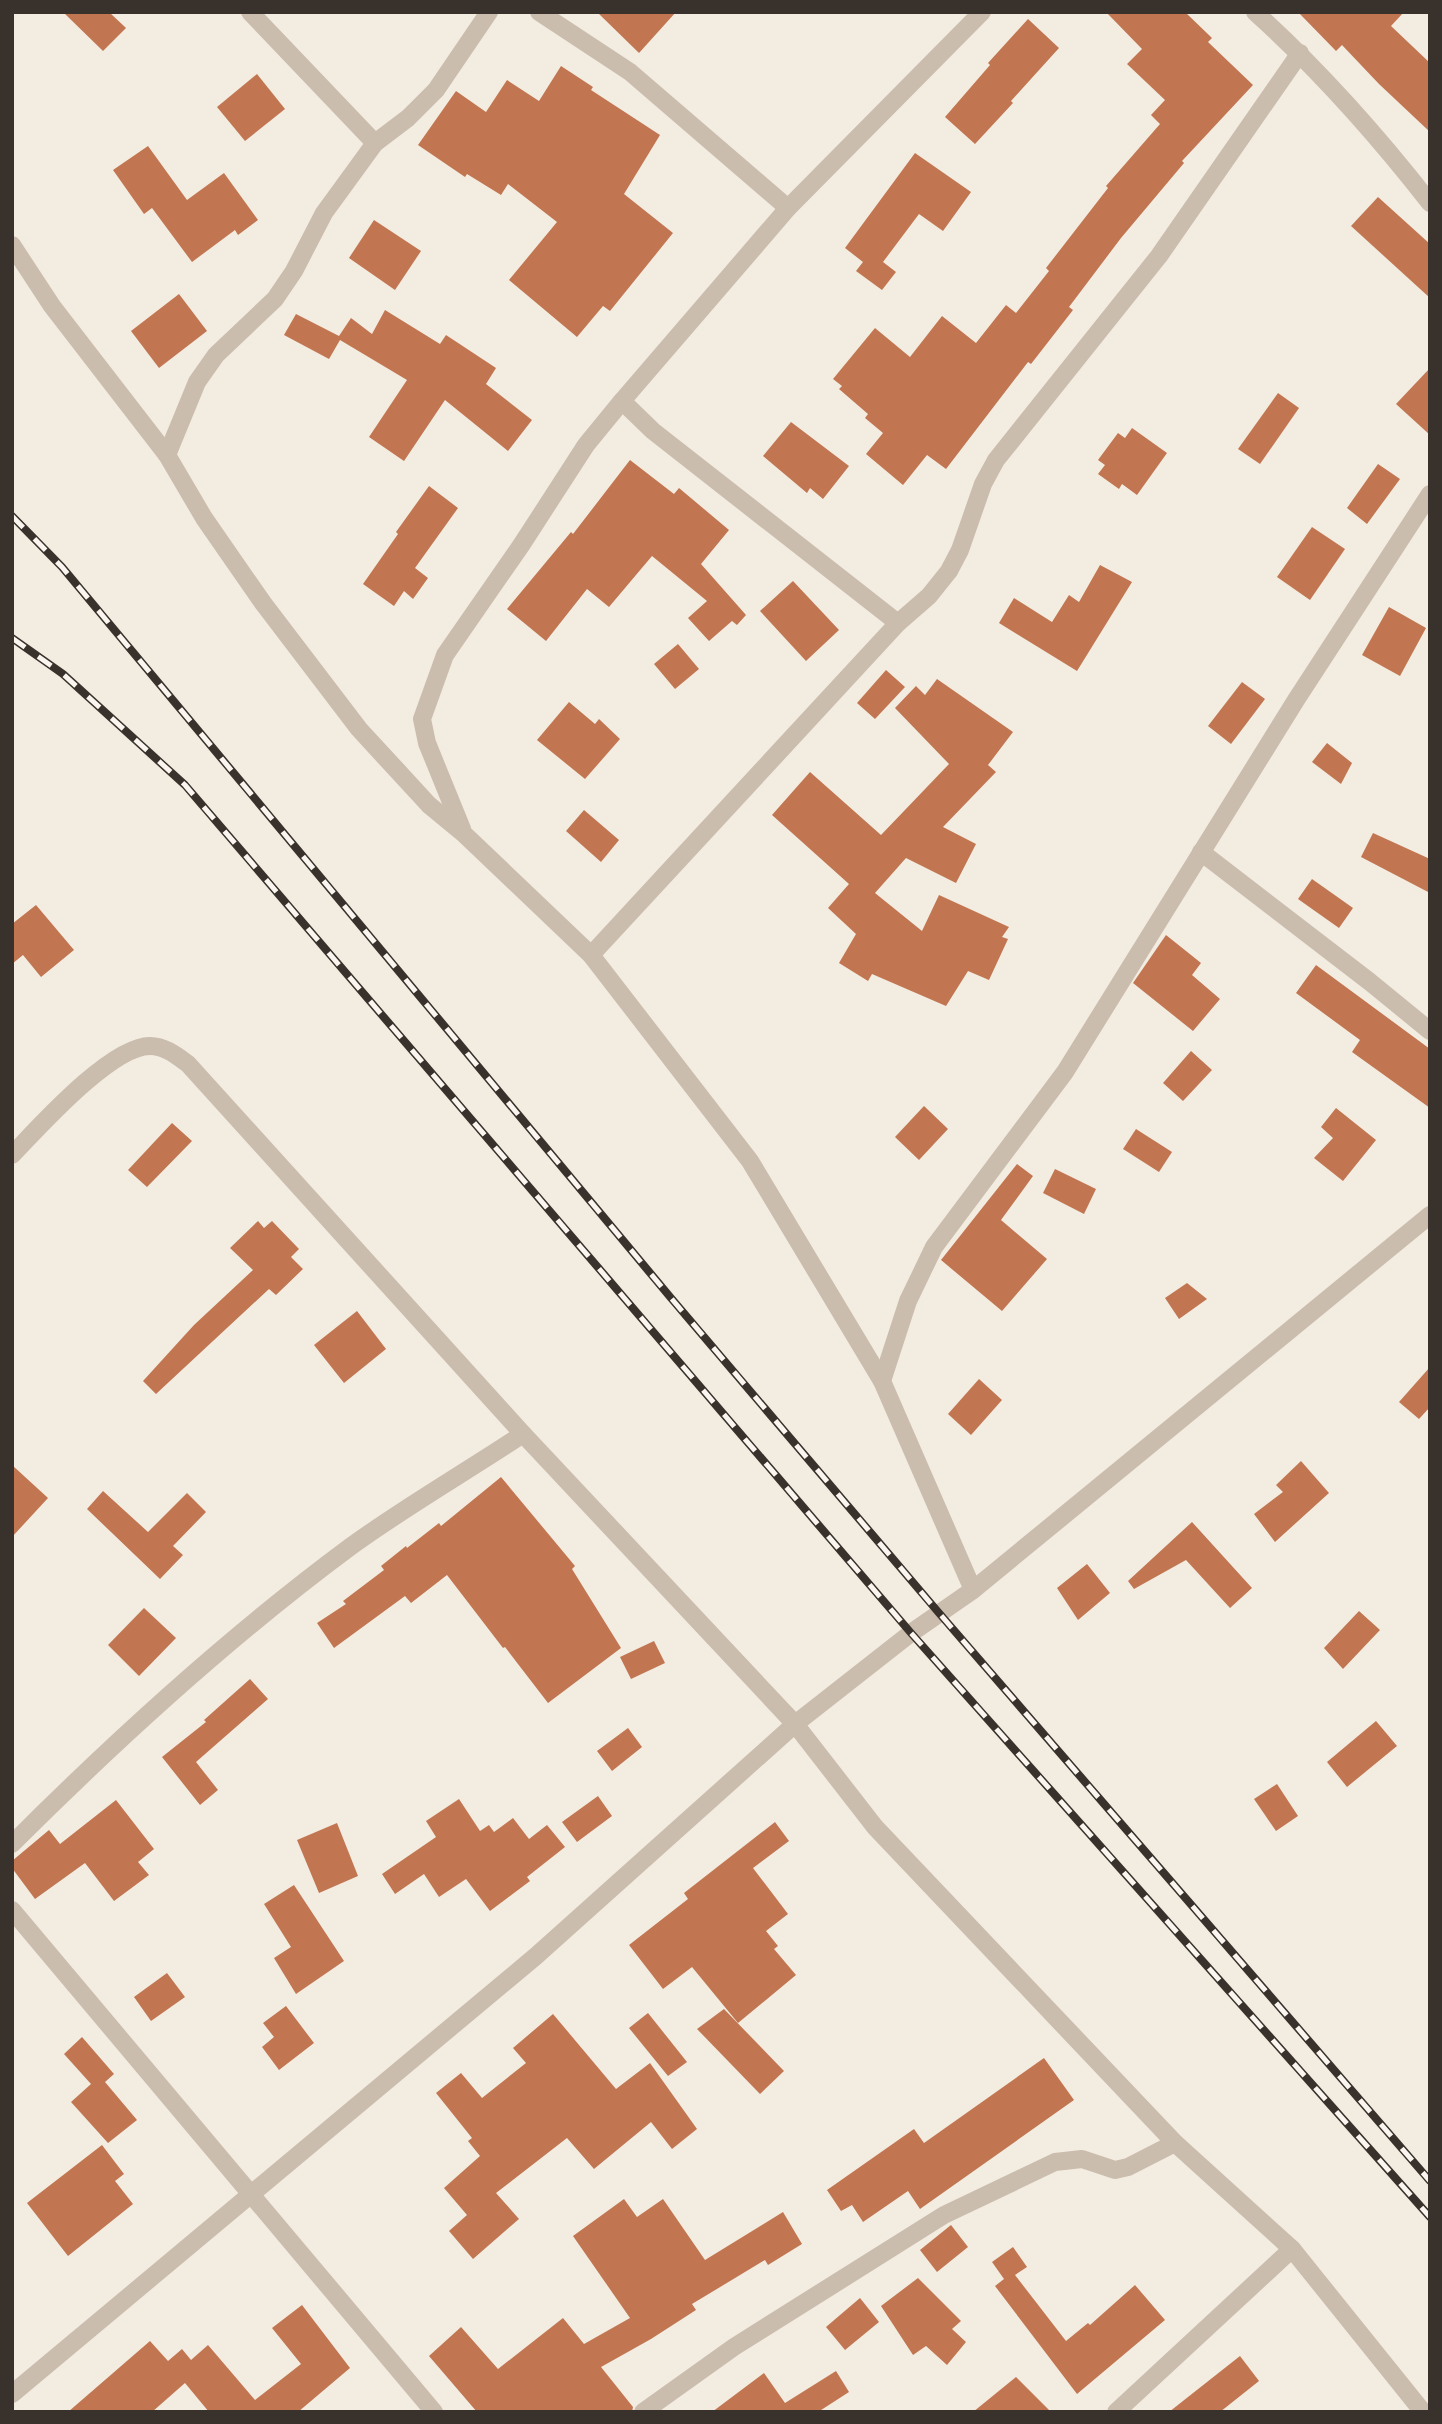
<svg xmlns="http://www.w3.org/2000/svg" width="1442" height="2424" font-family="'Roboto Condensed',sans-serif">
<rect width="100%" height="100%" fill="#f3ece1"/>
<g fill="#c17651">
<path d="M63 12H109L126 28 103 51Z"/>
<path d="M597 12H676L639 53Z"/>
<path d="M1106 12H1185L1212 38 1208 42 1253 85 1182 161 1184 163 1121 238 1069 307 1073 310 1031 364 1028 362 946 469 927 455 903 485 866 454 883 433 865 418 868 414 839 389 842 386 833 379 875 328 910 357 942 316 976 343 1006 305 1016 313 1049 271 1046 268 1108 188 1106 186 1160 124 1151 115 1165 100 1127 64 1142 49Z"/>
<path d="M1298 12H1404L1391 26 1430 63V132L1379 84 1342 45 1336 51Z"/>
<path d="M1028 19 1059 48 1011 101 1013 103 975 144 945 117 990 65 988 63Z"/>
<path d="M561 66 593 87 591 90 660 135 624 194 673 233 610 311 603 306 577 337 509 280 557 222 508 184 501 195 467 174 465 177 418 145 456 91 486 112 507 80 539 101Z"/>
<path d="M257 74 285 109 245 141 217 107Z"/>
<path d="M148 146 187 200 224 173 258 220 238 235 235 230 192 262 152 208 144 214 113 170Z"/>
<path d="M915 153 971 192 943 231 919 214 883 262 896 272 882 290 856 271 863 262 845 248Z"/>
<path d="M1378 197 1430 244V298L1351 226Z"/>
<path d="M374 220 421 251 395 290 349 258Z"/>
<path d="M179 294 207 331 159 368 131 331Z"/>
<path d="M385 310 440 344 446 335 496 368 486 384 532 420 508 451 445 400 404 461 369 437 407 380 340 340 329 359 284 335 296 314 339 336 351 318 372 334Z"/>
<path d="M1430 368V435L1396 404Z"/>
<path d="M1278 393 1299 408 1260 464 1238 449Z"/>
<path d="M791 422 849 466 823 499 810 488 807 493 763 456Z"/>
<path d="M1132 428 1167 453 1137 495 1122 484 1119 489 1098 474 1105 465 1098 460 1118 433 1125 438Z"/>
<path d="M630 460 674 494 679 488 729 530 701 564 746 615 737 625 732 621 709 641 688 618 707 601 652 556 609 607 587 589 546 641 507 609 571 532 573 534Z"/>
<path d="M1378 464 1400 479 1367 524 1347 508Z"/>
<path d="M429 486 458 508 415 568 428 578 413 599 404 591 394 606 363 584 398 534 396 532Z"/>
<path d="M1312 527 1345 549 1310 600 1277 577Z"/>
<path d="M1100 565 1132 582 1077 671 999 623 1014 598 1052 622 1069 595 1079 602Z"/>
<path d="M793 581 839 630 806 661 760 611Z"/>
<path d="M1389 607 1426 628 1400 676 1362 655Z"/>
<path d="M678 644 699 669 675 689 654 664Z"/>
<path d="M886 670 905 687 875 719 857 703Z"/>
<path d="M937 679 1013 732 988 765 996 772 943 827 976 844 956 883 906 858 875 893 922 931 939 895 1009 927 1002 937 1008 939 989 980 968 971 946 1006 872 974 868 981 839 963 856 934 828 908 849 884 772 815 810 772 881 835 949 764 895 708 916 686 925 695Z"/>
<path d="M1242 682 1265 699 1231 744 1208 726Z"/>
<path d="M569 702 595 724 599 719 620 739 585 779 537 740Z"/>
<path d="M1327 743 1352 763 1341 784 1312 762Z"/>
<path d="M584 810 619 840 601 862 566 831Z"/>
<path d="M1373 833 1430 859V893L1361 857Z"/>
<path d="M1312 879 1353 908 1339 928 1298 899Z"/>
<path d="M36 905 74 950 41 977 23 955 12 964V924Z"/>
<path d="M1166 935 1201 963 1192 975 1220 999 1193 1031 1133 983Z"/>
<path d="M1316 965 1430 1049V1108L1352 1052 1360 1040 1296 993Z"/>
<path d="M1191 1051 1212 1070 1183 1101 1163 1083Z"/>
<path d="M924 1106 948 1129 919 1160 895 1137Z"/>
<path d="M1336 1108 1376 1140 1343 1181 1314 1158 1333 1138 1321 1127Z"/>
<path d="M172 1123 192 1141 147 1187 128 1170Z"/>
<path d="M1136 1129 1172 1152 1159 1172 1123 1149Z"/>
<path d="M1017 1164 1033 1176 1001 1220 1047 1259 1002 1311 941 1260Z"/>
<path d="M1055 1169 1096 1189 1084 1214 1043 1193Z"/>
<path d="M258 1221 264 1228 272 1221 299 1249 291 1257 303 1269 276 1295 269 1289 156 1394 143 1381 194 1325 253 1270 230 1248Z"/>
<path d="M1187 1283 1207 1299 1179 1319 1165 1298Z"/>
<path d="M357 1311 386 1349 344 1383 314 1345Z"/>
<path d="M1430 1367V1407L1419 1419 1399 1402Z"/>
<path d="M979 1379 1002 1400 971 1435 948 1414Z"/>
<path d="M1301 1461 1329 1493 1275 1542 1254 1514 1283 1492 1276 1485Z"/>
<path d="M12 1465 48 1498 12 1537Z"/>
<path d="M501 1477 575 1566 572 1569 621 1648 548 1703 505 1647 503 1648 447 1575 411 1603 405 1596 334 1648 317 1623 346 1604 343 1601 384 1570 381 1566 406 1546 407 1548 439 1523 441 1526Z"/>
<path d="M103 1491 148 1532 187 1493 206 1512 173 1546 183 1555 160 1579 87 1509Z"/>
<path d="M1192 1522 1252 1588 1230 1608 1186 1560 1134 1589 1128 1581Z"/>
<path d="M1087 1564 1110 1593 1078 1620 1057 1588Z"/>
<path d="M144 1608 176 1638 139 1676 108 1645Z"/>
<path d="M1359 1611 1380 1630 1343 1669 1324 1648Z"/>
<path d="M654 1641 665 1663 631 1679 620 1657Z"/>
<path d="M250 1679 268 1699 196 1762 218 1790 200 1805 162 1757 206 1722 204 1720Z"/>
<path d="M1376 1721 1397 1746 1347 1787 1327 1762Z"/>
<path d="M628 1728 642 1747 612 1771 597 1751Z"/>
<path d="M1277 1784 1298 1816 1276 1831 1254 1799Z"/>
<path d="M598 1796 612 1816 577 1842 562 1822Z"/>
<path d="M459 1799 480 1831 489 1825 494 1832 513 1818 529 1839 547 1825 565 1847 527 1877 530 1881 490 1911 466 1879 439 1897 424 1874 395 1894 382 1874 436 1837 426 1821Z"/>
<path d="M116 1800 154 1849 138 1862 149 1875 114 1901 85 1863 35 1899 12 1868V1861L49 1830 60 1844Z"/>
<path d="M775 1822 789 1841 753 1868 788 1914 766 1931 778 1946 774 1949 796 1975 738 2023 692 1967 663 1989 629 1945 688 1899 684 1893Z"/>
<path d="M337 1823 358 1876 319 1893 297 1840Z"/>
<path d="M294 1885 344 1961 296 1994 274 1958 291 1947 264 1904Z"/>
<path d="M167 1973 185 1997 151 2021 134 1997Z"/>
<path d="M286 2006 314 2043 279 2070 262 2047 274 2037 263 2023Z"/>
<path d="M724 2009 784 2071 760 2094 697 2029Z"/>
<path d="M648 2013 687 2062 668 2076 629 2028Z"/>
<path d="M553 2014 616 2089 650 2063 697 2129 672 2149 651 2122 594 2169 567 2138 496 2193 519 2219 473 2259 449 2231 467 2215 444 2188 480 2156 468 2141 472 2138 436 2093 461 2073 482 2098 526 2063 513 2048Z"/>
<path d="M82 2037 114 2074 105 2082 137 2120 108 2143 71 2102 91 2084 64 2054Z"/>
<path d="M1044 2058 1074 2100 920 2209 908 2191 863 2222 852 2205 841 2211 827 2190 914 2129 924 2143Z"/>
<path d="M102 2145 124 2174 115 2181 133 2204 68 2256 27 2203Z"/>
<path d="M624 2199 637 2217 663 2199 705 2260 783 2212 802 2244 768 2265 765 2260 692 2304 696 2310 651 2339 601 2367 633 2407 632 2412H477L429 2356 461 2327 498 2369 563 2318 584 2344 630 2318 573 2236Z"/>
<path d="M951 2225 968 2247 937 2272 920 2250Z"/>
<path d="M1013 2247 1027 2267 1015 2275 1066 2341 1088 2323 1090 2325 1135 2285 1165 2320 1077 2394 995 2286 1004 2279 992 2262Z"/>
<path d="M918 2278 961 2321 952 2329 966 2342 947 2365 926 2346 913 2355 881 2306Z"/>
<path d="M860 2298 879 2322 845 2350 826 2327Z"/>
<path d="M302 2305 350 2368 298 2412H209L185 2383 152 2412H68L150 2341 168 2361 182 2349 191 2360 208 2345 255 2400 301 2364 272 2328Z"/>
<path d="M1240 2356 1259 2381 1220 2412H1169Z"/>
<path d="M836 2371 849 2392 818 2412H712L764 2373 785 2403Z"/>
<path d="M1016 2377 1051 2412H973Z"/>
</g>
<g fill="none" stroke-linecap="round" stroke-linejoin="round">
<g stroke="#cbbdad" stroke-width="18">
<path d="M250 12 375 143"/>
<path d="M539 12 630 72 788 208"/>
<path d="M1255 12C1319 70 1377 135 1430 203"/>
<path d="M12 245 52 306 167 455 204 518 263 603 359 729 429 805 463 833 591 955 750 1161 882 1381 973 1590"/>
<path d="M622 401 653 431 898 623"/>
<path d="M167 455 197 382 216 355 275 299 294 271 324 213 375 143 408 118 436 90 489 12"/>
<path d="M462 829 427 743 422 719 445 655 522 544 586 445 622 401 788 208 982 12"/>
<path d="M1201 852 1370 982 1430 1031"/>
<path d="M591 955 898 623 929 596 949 571 960 550 983 484 996 460 1159 256 1300 53"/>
<path d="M12 1155C39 1127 111 1046 150 1046 165 1046 177 1056 188 1064L523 1434 795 1724 875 1827 1175 2143 1292 2249 1423 2412"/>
<path d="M882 1381 908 1301 934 1247 1065 1072 1296 700 1430 494"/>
<path d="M12 1844C118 1738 230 1636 350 1547 405 1507 466 1472 523 1434"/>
<path d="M12 1910 434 2412"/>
<path d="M12 2394 536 1956 795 1724 911 1633 973 1590 1430 1215"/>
<path d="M643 2412 734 2347 944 2215 1055 2162 1082 2159 1115 2170 1128 2167 1175 2143"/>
<path d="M1116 2412 1292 2249"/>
</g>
<defs>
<g id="rail">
<path d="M12 516 62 567 671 1298 939 1613 1430 2181"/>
<path d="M12 638 63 674 185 785 911 1633 1430 2217"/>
</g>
</defs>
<use href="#rail" stroke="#39312b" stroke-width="8"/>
<use href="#rail" stroke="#faf5ee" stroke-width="5" stroke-dasharray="16" stroke-linecap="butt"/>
</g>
<rect width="1442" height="2424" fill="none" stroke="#39312b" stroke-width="28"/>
</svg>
